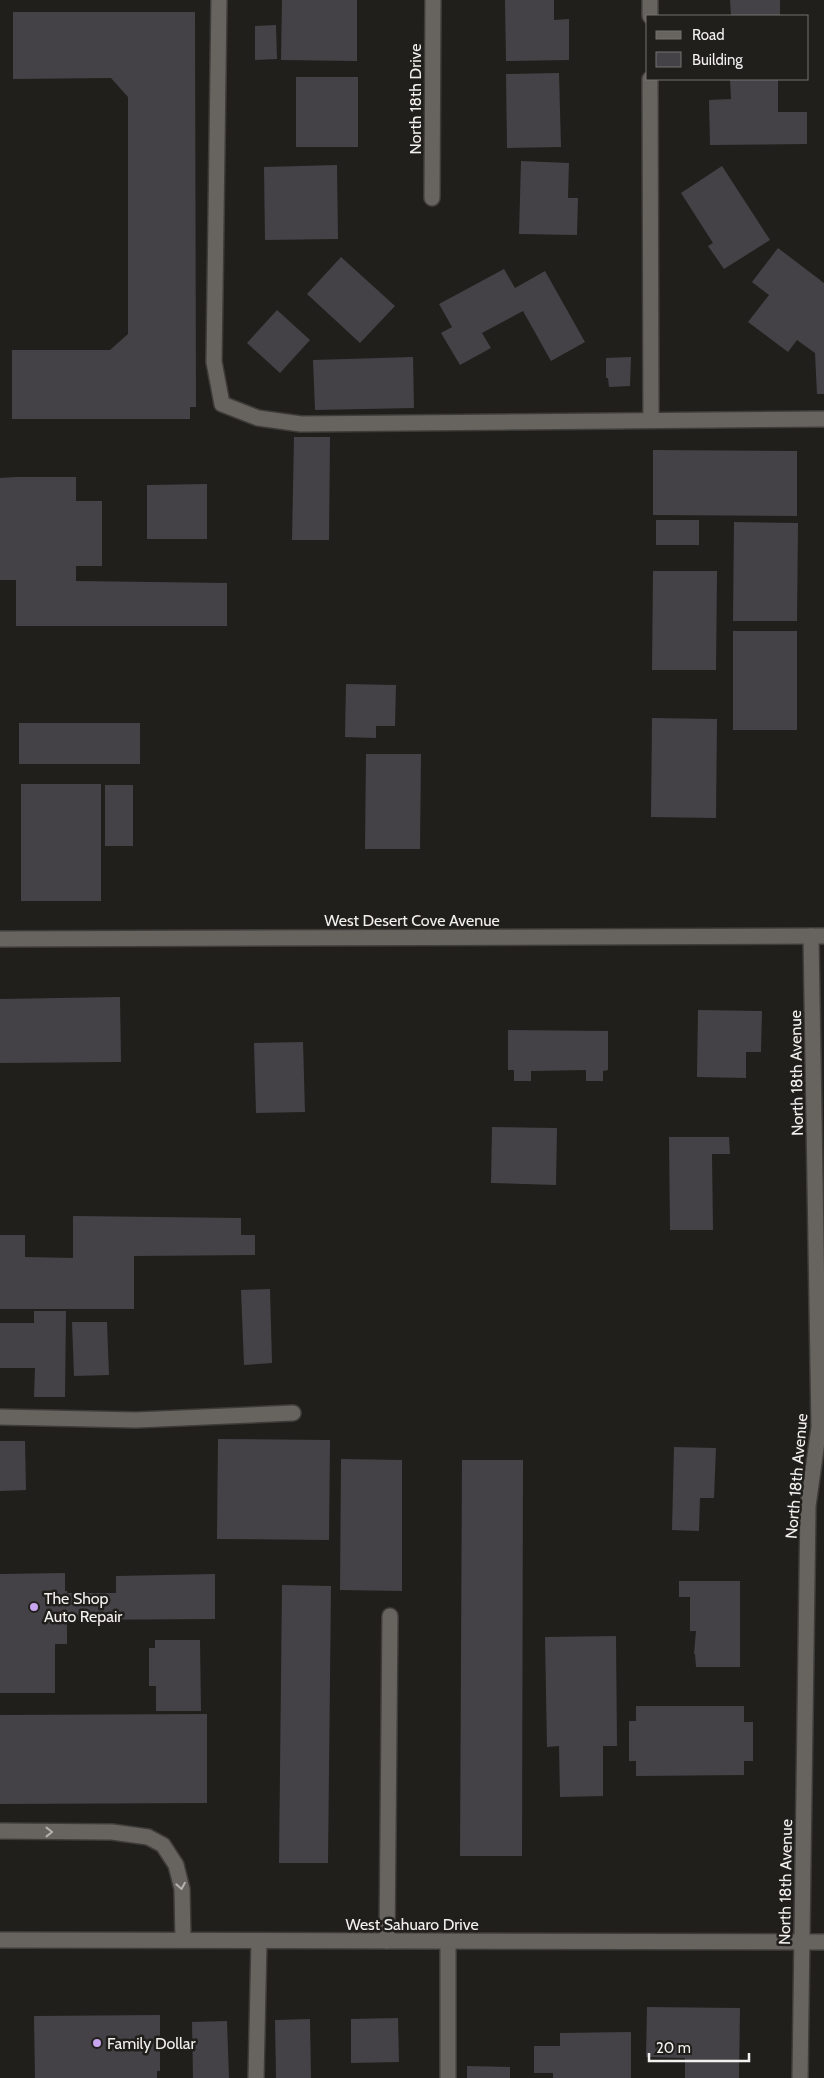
<svg xmlns="http://www.w3.org/2000/svg" width="824" height="2078" font-family="Cabin,sans-serif">
<rect width="100%" height="100%" fill="#211f1b"/>
<g fill="#444247">
<path d="M282 0H357V61L281 60Z"/>
<path d="M505 0H554V20L569 19V60L506 61Z"/>
<path d="M730 0H780V16H731Z"/>
<path d="M13 12H195L196 407H190V419H12V350H110L128 334V97L111 78 13 79Z"/>
<path d="M276 25 277 59 255 60V26Z"/>
<path d="M559 73 561 147 507 148 506 74Z"/>
<rect x="296" y="77" width="62" height="70"/>
<path d="M730 79H778V112H807V144L710 145 709 100 731 99Z"/>
<path d="M521 161 569 163 568 198H578L577 235 519 234Z"/>
<path d="M337 165 338 239 265 240 264 167Z"/>
<path d="M722 166 770 240 724 269 708 246 713 243 681 193Z"/>
<path d="M778 248 824 283V394H817L815 353 797 340 788 352 748 322 769 295 752 282Z"/>
<path d="M341 257 395 306 360 343 307 294Z"/>
<path d="M504 269 515 288 545 271 585 342 551 361 523 311 482 333 491 348 460 365 441 333 452 327 439 304Z"/>
<path d="M277 310 310 340 280 373 247 343Z"/>
<path d="M413 357 414 408 315 410 313 360Z"/>
<path d="M631 357 630 386 609 387 608 378H606V358Z"/>
<path d="M294 437H330L329 540H292Z"/>
<path d="M653 450 797 451V516L653 515Z"/>
<path d="M16 477H76V501H102V566H76V581L227 583V626H16V580H0V478Z"/>
<path d="M207 484V539H147V485Z"/>
<rect x="656" y="520" width="43" height="25"/>
<path d="M734 522 798 523 797 621H733Z"/>
<path d="M653 571H717L716 670H652Z"/>
<rect x="733" y="631" width="64" height="99"/>
<path d="M346 684 396 685 395 726H376V738L345 737Z"/>
<path d="M652 718 717 719 716 818 651 817Z"/>
<rect x="19" y="723" width="121" height="41"/>
<path d="M366 754H421L420 849H365Z"/>
<rect x="21" y="784" width="80" height="117"/>
<rect x="105" y="785" width="28" height="61"/>
<path d="M120 997 121 1062 0 1063V999Z"/>
<path d="M698 1010 762 1011 761 1052H746V1078L697 1077Z"/>
<path d="M508 1030 608 1031V1070L603 1071V1081H586V1070L531 1071V1081H514V1070H508Z"/>
<path d="M303 1042 305 1112 256 1113 254 1043Z"/>
<path d="M492 1127 557 1128 556 1185 491 1183Z"/>
<path d="M669 1137H729L730 1154H712L713 1230H670Z"/>
<path d="M73 1216 241 1218V1235H255V1255L134 1256V1309H0V1235H25V1257L73 1258Z"/>
<path d="M270 1289 272 1363 244 1365 241 1290Z"/>
<path d="M34 1311H66L65 1397H34L35 1368H0V1323H34Z"/>
<path d="M72 1322H107L109 1375 74 1376Z"/>
<path d="M218 1439 330 1440 329 1540 217 1539Z"/>
<path d="M0 1441H25L26 1490 0 1491Z"/>
<path d="M674 1447 716 1448 714 1498H700L699 1531 672 1530Z"/>
<path d="M341 1459 402 1460V1591L340 1590Z"/>
<path d="M462 1460H523L522 1856H460Z"/>
<path d="M65 1573V1591H67V1593H116V1576L215 1574V1619L67 1620V1644H55V1693H0V1574Z"/>
<path d="M679 1581H740V1667H696L695 1654H694L696 1631H690V1597H679Z"/>
<path d="M282 1585 331 1586 328 1863H279Z"/>
<path d="M616 1636 617 1746H603V1796L560 1797 559 1746 547 1747 545 1637Z"/>
<path d="M155 1640H200L201 1711H156V1686H149V1648H155Z"/>
<path d="M636 1706H744V1722H753V1761H744V1775L636 1776V1761H629V1721H636Z"/>
<path d="M207 1714V1803L0 1804V1715Z"/>
<path d="M647 2007 740 2008 739 2078H685V2058L646 2057Z"/>
<path d="M160 2015V2071H157V2078H35L34 2016Z"/>
<path d="M398 2018 399 2062 351 2063V2019Z"/>
<path d="M310 2019 311 2078H276L275 2020Z"/>
<path d="M227 2021 229 2078H193L192 2022Z"/>
<path d="M631 2032V2078H553V2073H534V2046H560V2033Z"/>
<path d="M467 2066 510 2067V2078H467Z"/>
</g>
<g fill="none" stroke-linecap="round" stroke-linejoin="round">
<defs>
<g id="minor">
<path d="M219 0 214 362 222 404 258 418 301 424 824 419"/>
<path d="M650 0V16"/>
<path d="M650 79 651 420"/>
<path d="M432 198 433 0"/>
<path d="M0 939 824 936"/>
<path d="M0 1417 136 1420 293 1413"/>
<path d="M0 1831 112 1832 148 1837 163 1845 176 1865 182 1889 183 1940"/>
<path d="M0 1940 824 1942"/>
<path d="M387 1941 390 1616"/>
<path d="M256 2078 259 1941"/>
<path d="M448 2078V1942"/>
<path d="M800 2078 808 1506 819 1427 811 936"/>
</g>
</defs>
<use href="#minor" stroke="#3e3c39" stroke-width="18"/>
<use href="#minor" stroke="#676460" stroke-width="15"/>
</g>
<defs><path id="oneway-chevron" d="M-2-3.5L2.5 0L-2 3.5" fill="none" stroke-width="1.6" stroke-linecap="round" stroke-linejoin="round" transform="scale(1.25)"/></defs>
<g stroke="#b4b2af">
<use href="#oneway-chevron" transform="translate(49 1832)"/>
<use href="#oneway-chevron" transform="translate(181 1886) rotate(80)"/>
</g>
<g fill="#c8a5ef" stroke="#211f1b" stroke-width="2">
<circle cx="34" cy="1607" r="5"/>
<circle cx="97" cy="2043" r="5"/>
</g>
<g text-anchor="middle" stroke-width="5" stroke-linejoin="round" paint-order="stroke">
<g font-size="16" fill="#f3f1ef" stroke="#211f1b">
<text transform="translate(415 99) rotate(-90)" y="6">North 18th Drive</text>
<text x="412" y="926">West Desert Cove Avenue</text>
<text transform="translate(796 1073) rotate(-91)" y="6">North 18th Avenue</text>
<text transform="translate(796 1476) rotate(-85)" y="6">North 18th Avenue</text>
<text transform="translate(785 1882) rotate(-89)" y="6">North 18th Avenue</text>
<text x="412" y="1930">West Sahuaro Drive</text>
</g>
<g font-size="16" fill="#f3f1ef" stroke="#211f1b" text-anchor="start">
<text x="44" y="1604">The Shop<tspan x="44" dy="18">Auto Repair</tspan></text>
<text x="107" y="2049">Family Dollar</text>
</g>
</g>
<rect x="646" y="15" width="162" height="65" fill="#211f1b" stroke="#757370"/>
<rect x="656" y="31" width="25" height="8" fill="#676460" stroke="#757370"/>
<text x="692" y="40" font-size="15" fill="#f3f1ef">Road</text>
<rect x="656" y="52" width="25" height="15" fill="#444247" stroke="#757370"/>
<text x="692" y="65" font-size="15" fill="#f3f1ef">Building</text>
<path d="M649 2053v8h100v-8" fill="none" stroke="#f3f1ef" stroke-width="2.5"/>
<text x="656" y="2053" font-size="15" fill="#f3f1ef" stroke="#211f1b" stroke-width="4" paint-order="stroke">20 m</text>
</svg>
